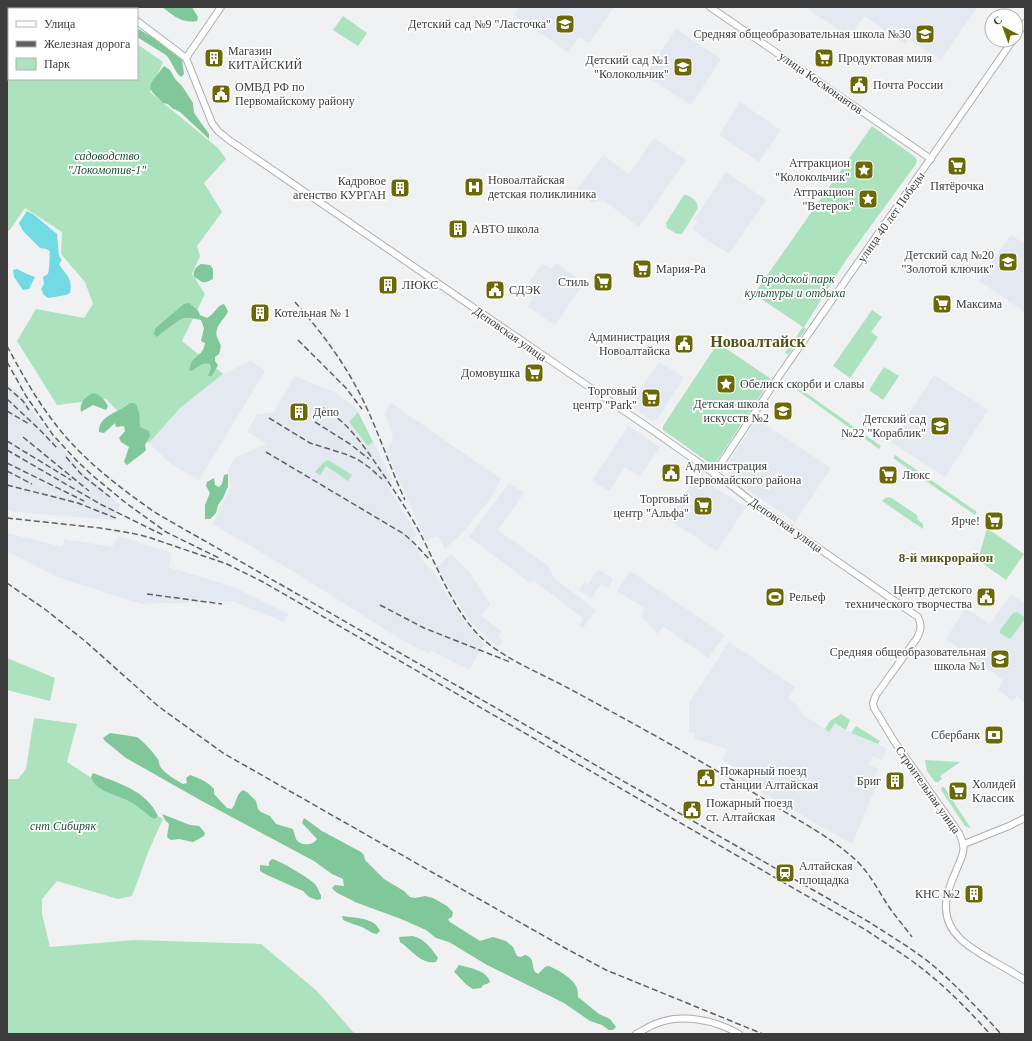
<svg xmlns="http://www.w3.org/2000/svg" width="1032" height="1041" font-family="'Times New Roman',serif">
<rect width="100%" height="100%" fill="#f0f1f2"/>
<g fill="#e3e8f1">
<path d="M519 7H614L589 43 579 37 568 52 514 15Z"/>
<path d="M805 7H977L941 60 909 39 905 44 864 16 850 37Z"/>
<path d="M676 29 721 59 691 105 645 75Z"/>
<path d="M740 102 781 130 759 162 719 135Z"/>
<path d="M654 138 686 160 639 227 603 200 593 203 576 191 603 155 629 174Z"/>
<path d="M726 172 766 200 729 254 704 238 693 229 698 221 694 219Z"/>
<path d="M1011 235 1025 244V312L979 281Z"/>
<path d="M556 263 584 283 555 325 528 307 533 298 523 291 542 264 551 269Z"/>
<path d="M251 361 265 371 199 480 170 463 149 443 180 408 223 374Z"/>
<path d="M659 362 683 377 682 381 657 419 652 421 630 405Z"/>
<path d="M934 375 988 410 945 477 891 442Z"/>
<path d="M295 376 338 394 356 408 358 412 392 479 387 485 417 535 411 539 425 564 434 572 452 603 466 623 484 644 469 670 431 650 429 654 397 637 296 573 213 524 231 487 228 469 236 457 267 444 247 432 257 414 273 413Z"/>
<path d="M7 383 19 393 42 424 79 468 120 505 114 520 15 512 7 510Z"/>
<path d="M391 403 501 479 491 498 463 532 445 549 438 535 426 541 386 450 393 441 392 433 385 413Z"/>
<path d="M757 419 831 468 795 522 728 476V463Z"/>
<path d="M628 426 660 447 640 476 625 467 609 491 592 481Z"/>
<path d="M697 476 746 507 717 551 668 519Z"/>
<path d="M509 483 524 493 498 530 548 566 555 579 596 610 583 628 579 625 583 618 533 580 530 583 469 537Z"/>
<path d="M7 533 63 547 64 539 112 547 119 536 172 553 168 567 233 587 289 614 284 622 232 601 143 604 132 601 57 577 7 551Z"/>
<path d="M451 554 468 570 490 604 481 616 502 632 498 637 503 641 498 647 471 623 437 567Z"/>
<path d="M598 569 612 578V581L608 588 601 584 591 598 579 590 584 582 588 585Z"/>
<path d="M630 571 725 635 708 658 663 626 658 634 642 617 644 608 617 591Z"/>
<path d="M1011 594 1025 604V703L1017 696 1013 701 998 690 1003 680 946 639 965 608 990 624Z"/>
<path d="M729 642 795 687 788 699 798 706 804 716 829 731 835 723 856 736 878 744 887 749 882 760 873 756 869 765 878 769 873 782 877 784 852 844 732 775 735 768 722 760 728 749 695 739 694 732 689 733V703Z"/>
</g>
<g fill="#ace3be">
<path d="M7 7H85L87 9H9V79H137V44L163 62 150 92 218 148 226 159 204 183 222 212 197 246 200 256 192 274 205 294 182 341 223 374 180 408 149 443 106 399 57 405 17 341 36 309 84 318 93 304 85 282 61 254 62 232 25 208 9 231 7 230Z"/>
<path d="M343 16 367 33 358 46 333 30Z"/>
<path d="M872 126 915 157 917 160 916 164 846 260 804 327 806 329 788 355 785 353 803 327 754 294Z"/>
<path d="M684 195C690 195 698 201 698 208L682 234H677L667 228 666 223Z"/>
<path d="M872 310 882 317 871 332 878 337 850 378 833 366Z"/>
<path d="M718 343 771 379 719 458 716 462 711 464 663 430V426Z"/>
<path d="M884 367 899 376 883 400 869 390Z"/>
<path d="M792 383 881 446 879 449 790 385Z"/>
<path d="M358 412 373 442 368 446 349 422Z"/>
<path d="M895 455 977 512 975 515 893 458Z"/>
<path d="M328 460 352 475 348 481 326 466 320 475 315 472 323 463Z"/>
<path d="M890 497 917 515 918 520 923 524V529L882 501 885 498Z"/>
<path d="M987 528 1024 554 1006 580 978 560Z"/>
<path d="M1017 612 1024 617V620L1012 637 1009 639 1000 633V630L1013 613Z"/>
<path d="M7 658 55 678 50 701 7 690Z"/>
<path d="M841 714 850 720 846 730 835 723 829 732 825 729 830 721Z"/>
<path d="M34 718 77 724 67 762 93 779 163 819 149 850 132 896 118 899 57 881 42 899V914L50 947 135 940 261 944 317 991 355 1034H7V779H18L26 769Z"/>
<path d="M856 726 880 741 878 744 851 733Z"/>
<path d="M925 760 960 762 940 776 942 779 938 782H935L927 771Z"/>
<path d="M942 787H944L970 827 969 828 965 826 941 790Z"/>
</g>
<g fill="#80c799">
<path d="M162 7H192L198 17 197 21C182 24 173 15 162 7Z"/>
<path d="M137 28 155 39 182 60 184 74 181 77C174 71 172 61 166 55L137 37Z"/>
<path d="M164 66 170 70 175 79 182 86 193 103 194 113 209 134V139L180 112 172 108 168 104 163 103 153 93 150 88 151 83Z"/>
<path d="M201 264 210 265 213 269V279C201 285 204 282 194 277 193 271 195 267 201 264Z"/>
<path d="M189 303C194 308 198 308 200 315L207 318C214 315 216 306 224 304L228 311C225 320 214 325 217 337 218 340 220 343 221 346L219 354 215 357V361L218 365 212 376H208L211 368 210 364C202 362 198 367 192 371L189 370C190 366 191 363 193 360 199 354 204 352 205 343L201 341 204 328 201 320C196 319 189 317 184 318 179 319 162 333 157 337L154 334 155 329 158 326 184 304Z"/>
<path d="M94 393C100 395 105 400 108 406L106 410 93 405 81 412C79 403 85 396 94 393Z"/>
<path d="M130 403H135C141 413 139 417 140 427L149 431 150 436 145 445 146 450 143 453 127 465 124 462 129 447 121 442 119 438 125 431 124 426 116 427 115 423 104 433 99 432C98 415 121 412 130 403Z"/>
<path d="M228 474V486L223 498 218 505 216 513 210 519H205V505L210 493 206 486 207 482 214 478 215 485 219 487 222 484 224 475Z"/>
<path d="M110 733 137 737C143 741 153 752 157 758 160 761 158 765 162 769 167 775 176 780 183 784L187 783 186 778 190 775C199 778 208 782 214 789V794L227 808 232 809C237 802 236 794 243 790L247 792 256 801 258 809 261 812 270 816 276 824 293 829C294 832 295 836 296 839 300 846 313 846 317 839L302 823 304 818 322 831 361 852 364 855 365 860 384 879 404 891 410 897 415 898 425 896 433 898 447 906 453 912 452 917 448 919 450 922 480 941 493 937 506 941 513 947 517 956 521 957 525 955C535 958 531 964 535 972L538 974 545 967 549 966C558 970 573 978 577 988 578 991 578 994 578 997L599 1014 610 1019 616 1027 613 1030H609L602 1025 590 1021 564 1003 487 965 449 942 436 938 426 930 401 919 355 902C348 897 337 895 332 888L335 885 344 886 343 879 332 874 314 861 200 800 126 758 105 741 103 738Z"/>
<path d="M93 773C118 783 146 790 158 816L155 819 151 817C144 812 138 806 131 802 119 795 95 792 91 777Z"/>
<path d="M162 814 190 825 199 826 205 833 204 836 193 842 179 839 171 840 167 837 169 824 165 820Z"/>
<path d="M272 859C279 860 309 878 315 884 318 887 318 891 321 895V899L317 900 309 897 303 891 267 875 260 871V865L269 866V862Z"/>
<path d="M342 916C354 918 375 917 380 931L377 934C371 933 368 930 362 927 356 925 350 923 343 920Z"/>
<path d="M413 936C425 939 431 948 438 958L436 962C421 965 411 949 400 942L399 937Z"/>
<path d="M459 965C469 968 487 970 490 982L487 984 483 985 481 988 473 989C465 985 461 978 454 972Z"/>
</g>
<g fill="#72dae2">
<path d="M27 211 33 214 57 234 59 256 62 260 59 264C66 276 73 277 70 293L66 295 48 298 44 295 41 289 44 284 43 277 48 274C50 267 49 259 50 251L46 249 40 248 23 231 19 223Z"/>
<path d="M17 269 27 274 35 277 29 289 23 290 14 277 13 270Z"/>
</g>
<g fill="none" stroke-linecap="round" stroke-linejoin="round">
<defs>
<g id="secondary">
<path d="M117 7 120 9"/>
<path d="M710 7 931 159"/>
<path d="M137 21 186 58 212 123 218 131 229 140 655 432 732 486 759 507 918 617C922 625 921 630 917 638L876 695 873 703 874 708 894 741 959 833C967 851 963 853 956 871 951 882 945 896 946 909 947 935 971 948 991 960 1002 966 1014 973 1025 980"/>
<path d="M1016 36 1025 23"/>
<path d="M186 58 221 7"/>
<path d="M714 474 777 379 1013 40"/>
<path d="M964 844 1009 826 1025 818"/>
<path d="M636 1034C642 1031 648 1027 655 1024 682 1013 715 1020 739 1034"/>
</g>
</defs>
<use href="#secondary" stroke="#adaeb0" stroke-width="8"/>
<use href="#secondary" stroke="#fff" stroke-width="6"/>
<g stroke="#606061" stroke-width="1.5" stroke-dasharray="6 3" stroke-linecap="butt">
<path d="M295 302C317 327 338 354 354 383 375 420 387 461 405 500"/>
<path d="M298 340 346 388 362 409"/>
<path d="M7 346C20 370 33 394 50 417 78 456 117 486 156 513L869 922C892 937 915 950 936 968 959 988 980 1011 1001 1034"/>
<path d="M7 362 26 396 53 435 77 461 93 476 126 503 166 532 219 558"/>
<path d="M7 387 23 401 29 410"/>
<path d="M7 399 40 430 57 448"/>
<path d="M323 408C351 424 367 451 385 477 397 495 410 514 420 533 437 566 456 617 485 641 509 661 542 674 570 689 638 726 706 763 772 804 801 822 832 838 857 861 870 874 878 890 887 904 895 916 904 926 912 937"/>
<path d="M7 411 29 424"/>
<path d="M269 418 310 443 345 454 357 459 370 468 382 479"/>
<path d="M315 422 350 444 369 459"/>
<path d="M23 437 89 491"/>
<path d="M7 441 71 480"/>
<path d="M7 450 102 505 165 536"/>
<path d="M266 452 404 534 415 544 429 559"/>
<path d="M66 457 82 475 110 497"/>
<path d="M7 463 84 501"/>
<path d="M7 471 32 484"/>
<path d="M7 485 78 503 118 519"/>
<path d="M7 518 100 528 131 533 148 537 227 564 263 582 866 930C888 945 910 958 930 975 952 993 971 1013 990 1034"/>
<path d="M7 583 46 610 85 641 158 706 223 753 565 948 606 970 763 1034"/>
<path d="M147 594 222 604"/>
<path d="M380 605 424 628 510 662"/>
</g>
</g>
<defs>
<symbol id="school-square" viewBox="-11 -11 22 22"><rect x="-9" y="-9" width="18" height="18" rx="4" fill="#6a6905" stroke="#fff"/><path d="M0-5L7-2L0 1L-7-2ZM-4 1L0 2.5L4 1V4Q0 6-4 4Z" fill="#fff"/></symbol>
<symbol id="building-square" viewBox="-11 -11 22 22"><rect x="-9" y="-9" width="18" height="18" rx="4" fill="#6a6905" stroke="#fff"/><path d="M-4-6H4V6H1V3H-1V6H-4ZM-2.5-4.3h1.7v1.8h-1.7ZM.8-4.3h1.7v1.8H.8ZM-2.5-1h1.7V.8h-1.7ZM.8-1h1.7V.8H.8Z" fill="#fff"/></symbol>
<symbol id="supermarket-square" viewBox="-11 -11 22 22"><rect x="-9" y="-9" width="18" height="18" rx="4" fill="#6a6905" stroke="#fff"/><path d="M-6-5.5h2.5l.6 2H6L4.5 2H-2.5L-4.4-4H-6ZM-1.5 3.2a1.3 1.3 0 1 0 .1 0ZM3 3.2a1.3 1.3 0 1 0 .1 0Z" fill="#fff"/></symbol>
<symbol id="civic-square" viewBox="-11 -11 22 22"><rect x="-9" y="-9" width="18" height="18" rx="4" fill="#6a6905" stroke="#fff"/><path d="M-.6-6.5H3V-4.5H.6V-3L4-1V1h2V6H-6V1h2V-1L-.6-3ZM-1.2 2.5V6h2.4V2.5Z" fill="#fff"/></symbol>
<symbol id="sight-square" viewBox="-11 -11 22 22"><rect x="-9" y="-9" width="18" height="18" rx="4" fill="#6a6905" stroke="#fff"/><path d="M0-6L1.8-2.2L6-1.7L2.9 1.2L3.7 5.4L0 3.3L-3.7 5.4L-2.9 1.2L-6-1.7L-1.8-2.2Z" fill="#fff"/></symbol>
<symbol id="hospital-square" viewBox="-11 -11 22 22"><rect x="-9" y="-9" width="18" height="18" rx="4" fill="#6a6905" stroke="#fff"/><path d="M-5-5h3v3.5h4V-5h3V5h-3V1.5h-4V5h-3Z" fill="#fff"/></symbol>
<symbol id="stadium-square" viewBox="-11 -11 22 22"><rect x="-9" y="-9" width="18" height="18" rx="4" fill="#6a6905" stroke="#fff"/><path d="M0-5a6.5 5 0 1 0 0 10a6.5 5 0 1 0 0-10ZM-3.5-1.8h7v3.6h-7Z" fill="#fff"/></symbol>
<symbol id="bank-square" viewBox="-11 -11 22 22"><rect x="-9" y="-9" width="18" height="18" rx="4" fill="#6a6905" stroke="#fff"/><path d="M-6-4H6V4H-6ZM0-2.3a2.3 2.3 0 1 0 0 4.6a2.3 2.3 0 1 0 0-4.6Z" fill="#fff"/></symbol>
<symbol id="station-square" viewBox="-11 -11 22 22"><rect x="-9" y="-9" width="18" height="18" rx="4" fill="#6a6905" stroke="#fff"/><path d="M-3-6H3Q5-6 5-4V2Q5 4 3 4L4.5 6H3L1.5 4h-3L-3 6H-4.5L-3 4Q-5 4-5 2V-4Q-5-6-3-6ZM-3.5-4v3h7v-3ZM-3.5 1v1.5H-2V1ZM2 1v1.5H3.5V1Z" fill="#fff"/></symbol>
</defs>
<g fill-rule="evenodd">
<use href="#school-square" x="554" y="13" width="22" height="22"/>
<use href="#school-square" x="914" y="23" width="22" height="22"/>
<use href="#building-square" x="203" y="47" width="22" height="22"/>
<use href="#supermarket-square" x="813" y="47" width="22" height="22"/>
<use href="#school-square" x="672" y="56" width="22" height="22"/>
<use href="#civic-square" x="848" y="74" width="22" height="22"/>
<use href="#civic-square" x="210" y="83" width="22" height="22"/>
<use href="#supermarket-square" x="946" y="155" width="22" height="22"/>
<use href="#sight-square" x="853" y="159" width="22" height="22"/>
<use href="#hospital-square" x="463" y="176" width="22" height="22"/>
<use href="#building-square" x="389" y="177" width="22" height="22"/>
<use href="#sight-square" x="857" y="188" width="22" height="22"/>
<use href="#building-square" x="447" y="218" width="22" height="22"/>
<use href="#school-square" x="997" y="251" width="22" height="22"/>
<use href="#supermarket-square" x="631" y="258" width="22" height="22"/>
<use href="#supermarket-square" x="592" y="271" width="22" height="22"/>
<use href="#building-square" x="377" y="274" width="22" height="22"/>
<use href="#civic-square" x="484" y="279" width="22" height="22"/>
<use href="#supermarket-square" x="931" y="293" width="22" height="22"/>
<use href="#building-square" x="249" y="302" width="22" height="22"/>
<use href="#civic-square" x="673" y="333" width="22" height="22"/>
<use href="#supermarket-square" x="523" y="362" width="22" height="22"/>
<use href="#sight-square" x="715" y="373" width="22" height="22"/>
<use href="#supermarket-square" x="640" y="387" width="22" height="22"/>
<use href="#school-square" x="772" y="400" width="22" height="22"/>
<use href="#building-square" x="288" y="401" width="22" height="22"/>
<use href="#school-square" x="929" y="415" width="22" height="22"/>
<use href="#civic-square" x="660" y="462" width="22" height="22"/>
<use href="#supermarket-square" x="877" y="464" width="22" height="22"/>
<use href="#supermarket-square" x="692" y="495" width="22" height="22"/>
<use href="#supermarket-square" x="983" y="510" width="22" height="22"/>
<use href="#stadium-square" x="764" y="586" width="22" height="22"/>
<use href="#civic-square" x="975" y="586" width="22" height="22"/>
<use href="#school-square" x="989" y="648" width="22" height="22"/>
<use href="#bank-square" x="983" y="724" width="22" height="22"/>
<use href="#civic-square" x="695" y="767" width="22" height="22"/>
<use href="#building-square" x="884" y="770" width="22" height="22"/>
<use href="#supermarket-square" x="947" y="780" width="22" height="22"/>
<use href="#civic-square" x="681" y="799" width="22" height="22"/>
<use href="#station-square" x="774" y="862" width="22" height="22"/>
<use href="#building-square" x="963" y="883" width="22" height="22"/>
</g>
<g text-anchor="middle" stroke-width="3.5" stroke-linejoin="round" paint-order="stroke">
<g font-size="12" fill="#3c3c3d" stroke="#fff" text-anchor="end">
<text x="551" y="28">Детский сад №9 "Ласточка"</text>
<text x="911" y="38">Средняя общеобразовательная школа №30</text>
<text x="228" y="55" text-anchor="start">Магазин<tspan x="228" dy="14">КИТАЙСКИЙ</tspan></text>
<text x="838" y="62" text-anchor="start">Продуктовая миля</text>
<text x="669" y="64">Детский сад №1<tspan x="669" dy="14">"Колокольчик"</tspan></text>
<text x="873" y="89" text-anchor="start">Почта России</text>
<text x="235" y="91" text-anchor="start">ОМВД РФ по<tspan x="235" dy="14">Первомайскому району</tspan></text>
<text x="850" y="167">Аттракцион<tspan x="850" dy="14">"Колокольчик"</tspan></text>
<text x="488" y="184" text-anchor="start">Новоалтайская<tspan x="488" dy="14">детская поликлиника</tspan></text>
<text x="386" y="185">Кадровое<tspan x="386" dy="14">агенство КУРГАН</tspan></text>
<text x="957" y="190" text-anchor="middle">Пятёрочка</text>
<text x="854" y="196">Аттракцион<tspan x="854" dy="14">"Ветерок"</tspan></text>
<text x="472" y="233" text-anchor="start">АВТО школа</text>
<text x="994" y="259">Детский сад №20<tspan x="994" dy="14">"Золотой ключик"</tspan></text>
<text x="656" y="273" text-anchor="start">Мария-Ра</text>
<text x="589" y="286">Стиль</text>
<text x="402" y="289" text-anchor="start">ЛЮКС</text>
<text x="509" y="294" text-anchor="start">СДЭК</text>
<text x="956" y="308" text-anchor="start">Максима</text>
<text x="274" y="317" text-anchor="start">Котельная № 1</text>
<text x="670" y="341">Администрация<tspan x="670" dy="14">Новоалтайска</tspan></text>
<text x="520" y="377">Домовушка</text>
<text x="740" y="388" text-anchor="start">Обелиск скорби и славы</text>
<text x="637" y="395">Торговый<tspan x="637" dy="14">центр "Park"</tspan></text>
<text x="769" y="408">Детская школа<tspan x="769" dy="14">искусств №2</tspan></text>
<text x="313" y="416" text-anchor="start">Депо</text>
<text x="926" y="423">Детский сад<tspan x="926" dy="14">№22 "Кораблик"</tspan></text>
<text x="685" y="470" text-anchor="start">Администрация<tspan x="685" dy="14">Первомайского района</tspan></text>
<text x="902" y="479" text-anchor="start">Люкс</text>
<text x="689" y="503">Торговый<tspan x="689" dy="14">центр "Альфа"</tspan></text>
<text x="980" y="525">Ярче!</text>
<text x="972" y="594">Центр детского<tspan x="972" dy="14">технического творчества</tspan></text>
<text x="789" y="601" text-anchor="start">Рельеф</text>
<text x="986" y="656">Средняя общеобразовательная<tspan x="986" dy="14">школа №1</tspan></text>
<text x="980" y="739">Сбербанк</text>
<text x="720" y="775" text-anchor="start">Пожарный поезд<tspan x="720" dy="14">станции Алтайская</tspan></text>
<text x="881" y="785">Бриг</text>
<text x="972" y="788" text-anchor="start">Холидей<tspan x="972" dy="14">Классик</tspan></text>
<text x="706" y="807" text-anchor="start">Пожарный поезд<tspan x="706" dy="14">ст. Алтайская</tspan></text>
<text x="799" y="870" text-anchor="start">Алтайская<tspan x="799" dy="14">площадка</tspan></text>
<text x="960" y="898">КНС №2</text>
</g>
<g font-size="12" fill="#3c3c3d" stroke="#fff">
<text transform="translate(821 83) rotate(35)" y="4">улица Космонавтов</text>
<text transform="translate(891 217) rotate(-55)" y="4">улица 40 лет Победы</text>
<text transform="translate(510 334) rotate(35)" y="4">Деповская улица</text>
<text transform="translate(786 525) rotate(35)" y="4">Деповская улица</text>
<text transform="translate(928 790) rotate(55)" y="4">Строительная улица</text>
</g>
<g font-size="12" font-style="italic" fill="#1f5335" stroke="#fff">
<text x="107" y="160">садоводство<tspan x="107" dy="14">"Локомотив-1"</tspan></text>
<text x="795" y="283">Городской парк<tspan x="795" dy="14">культуры и отдыха</tspan></text>
<text x="63" y="830">снт Сибиряк</text>
</g>
<g font-size="13" font-weight="bold" fill="#535317" stroke="#fff">
<text x="946" y="562">8-й микрорайон</text>
</g>
<g font-size="16" font-weight="bold" fill="#535317" stroke="#fff">
<text x="758" y="347">Новоалтайск</text>
</g>
</g>
<rect width="1032" height="1041" fill="none" stroke="#3c3c3d" stroke-width="16"/>
<rect x="8" y="8" width="130" height="72" fill="#ffffff" stroke="#b1b1b1"/>
<rect x="16" y="21" width="20" height="6" fill="#ffffff" stroke="#b1b1b1"/>
<text x="44" y="28" font-size="12" fill="#3c3c3d">Улица</text>
<rect x="16" y="41" width="20" height="6" fill="#606061" stroke="#b1b1b1"/>
<text x="44" y="48" font-size="12" fill="#3c3c3d">Железная дорога</text>
<rect x="16" y="58" width="20" height="12" fill="#ace3be" stroke="#b1b1b1"/>
<text x="44" y="68" font-size="12" fill="#3c3c3d">Парк</text>
<g transform="translate(1004 28) rotate(319)"><circle r="19" fill="#ffffff" stroke="#b1b1b1"/>
<path d="M0-3L7 15L0 10L-7 15Z" fill="#6a6905"/>
<text y="-6" font-size="11" font-weight="bold" text-anchor="middle" fill="#3c3c3d">С</text>
</g>
</svg>
